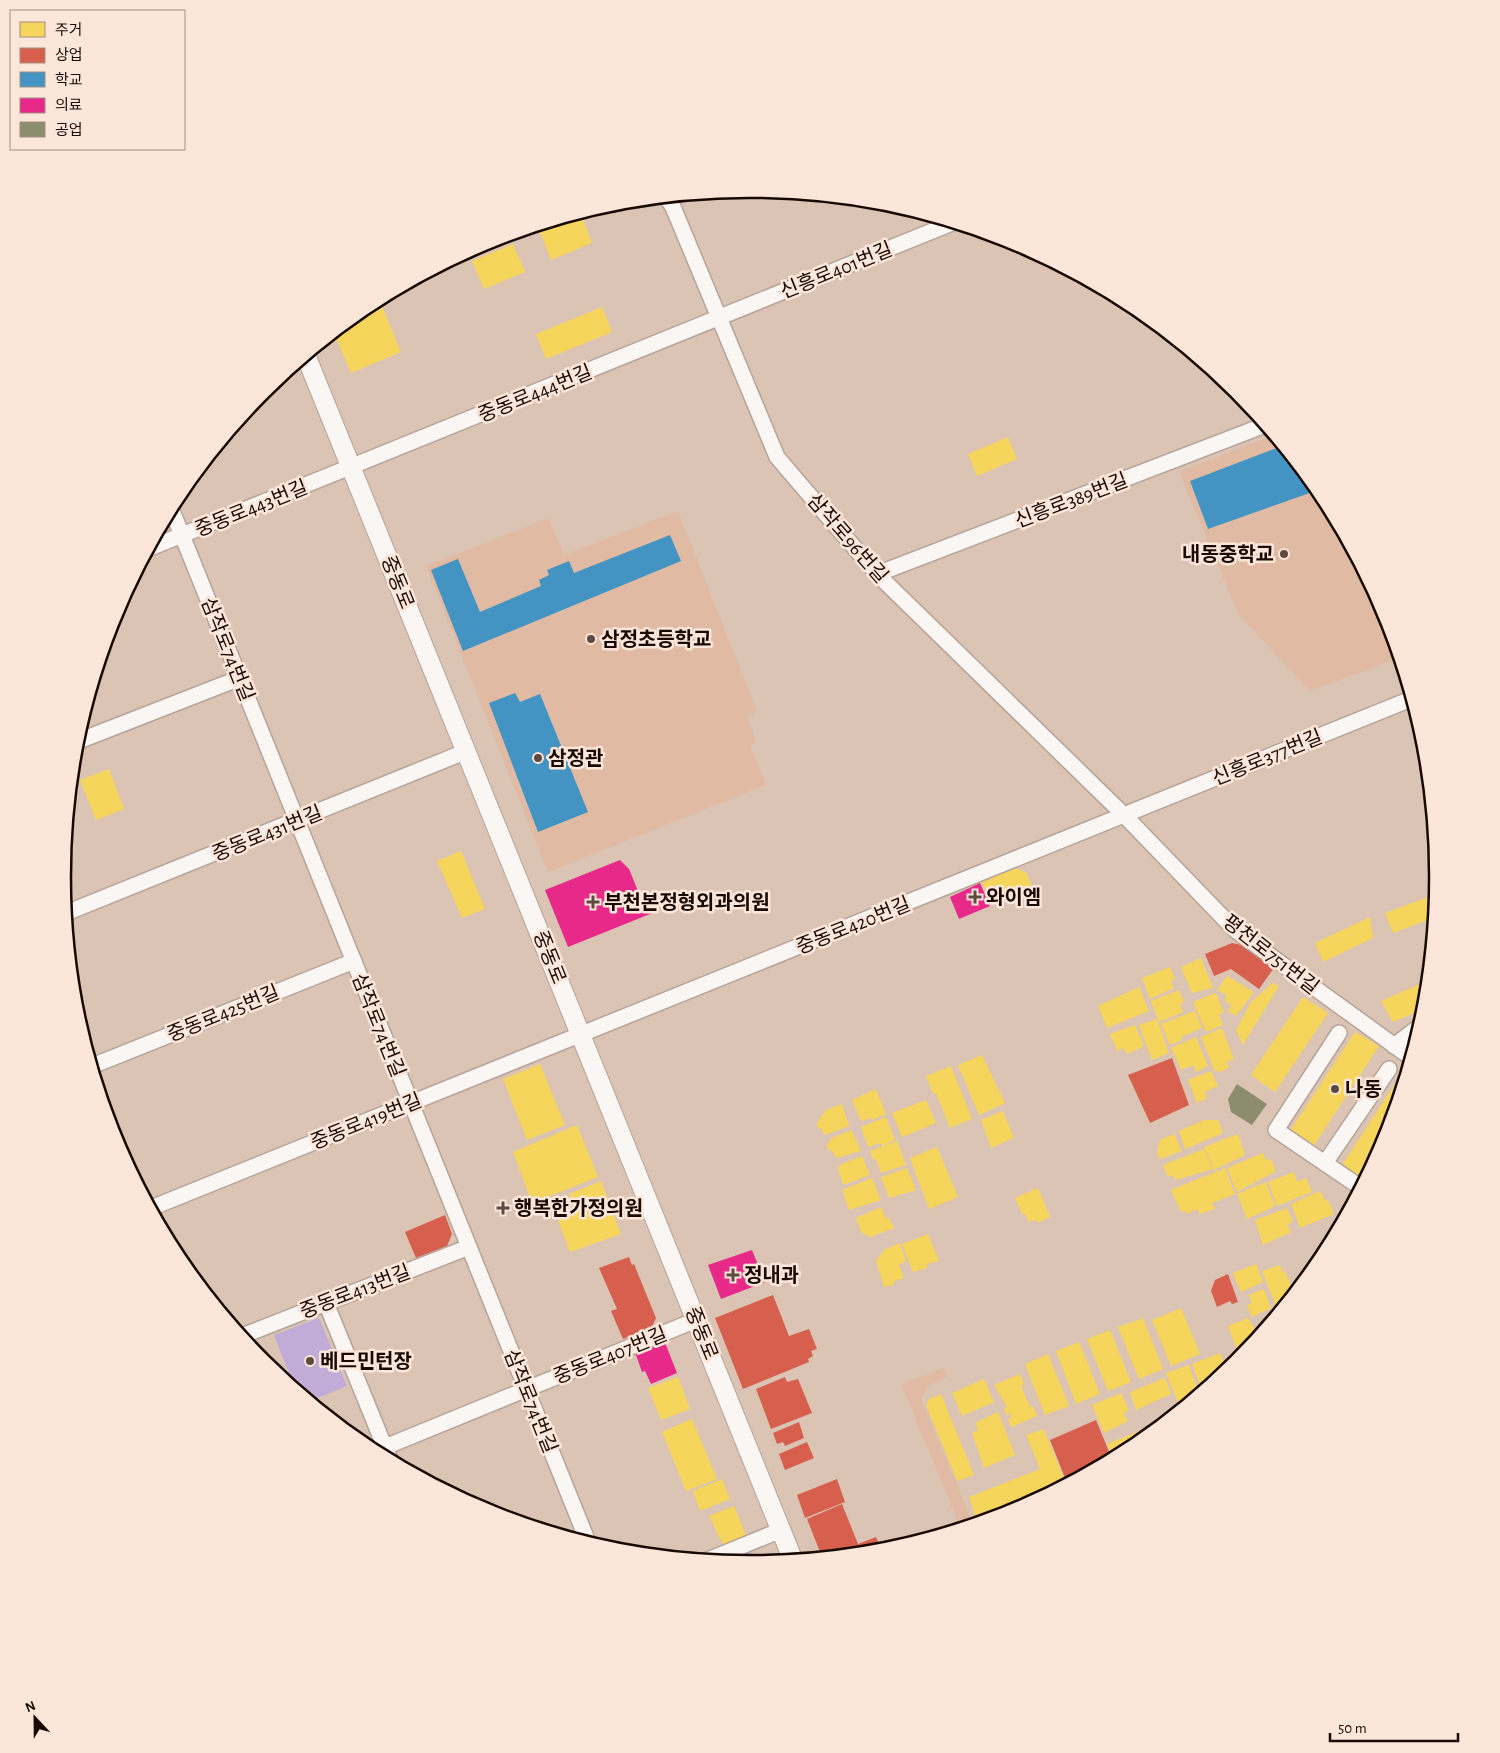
<svg xmlns="http://www.w3.org/2000/svg" width="1500" height="1753" font-family="'Alegreya Sans','Noto Sans KR',sans-serif">
<rect width="100%" height="100%" fill="#dcc4b5"/>
<g fill="#e0baa3">
<path d="M1273 435 1322 495 1385 614 1399 658 1310 691 1239 615 1179 472Z"/>
<path d="M678 511 757 711 747 718 756 742 750 746 766 785 548 872 426 566 549 518 564 555Z"/>
<path d="M944 1368 948 1377 931 1384 921 1399 971 1518 959 1524 901 1384Z"/>
</g>
<g fill="#c1abd7">
<path d="M319 1318 347 1386 310 1401 295 1389 274 1335Z"/>
<path d="M748 1544 756 1563 708 1560Z"/>
</g>
<g fill="#f6d55c">
<path d="M581 215 592 243 551 260 540 232Z"/>
<path d="M513 244 525 272 484 289 472 261Z"/>
<path d="M379 299 401 352 351 373 334 333 368 305Z"/>
<path d="M602 307 612 332 546 359 536 334Z"/>
<path d="M1008 437 1017 459 977 476 968 454Z"/>
<path d="M109 769 124 809 96 820 80 780Z"/>
<path d="M461 851 485 909 462 918 437 861Z"/>
<path d="M1013 867 1027 873 1034 893 1018 899 1013 890 990 900 981 880Z"/>
<path d="M1436 894 1433 918 1393 933 1385 913Z"/>
<path d="M1370 917 1373 938 1323 962 1315 943Z"/>
<path d="M1201 958 1213 988 1192 993 1181 967Z"/>
<path d="M1170 967 1175 979 1171 981 1174 988 1150 999 1142 978Z"/>
<path d="M1227 976 1254 992 1236 1016 1228 1011 1231 1005 1225 1001 1226 995 1217 990Z"/>
<path d="M1427 981 1424 1009 1393 1022 1381 1001Z"/>
<path d="M1273 983 1279 986 1243 1045 1236 1030 1251 1002Z"/>
<path d="M1139 987 1149 1011 1107 1028 1098 1006Z"/>
<path d="M1179 990 1184 1002 1180 1004 1183 1012 1159 1022 1151 1001Z"/>
<path d="M1216 993 1224 1012 1219 1015 1223 1025 1206 1032 1193 1002Z"/>
<path d="M1303 997 1328 1013 1275 1092 1251 1075Z"/>
<path d="M1195 1011 1202 1028 1181 1037 1182 1040 1170 1045 1161 1024Z"/>
<path d="M1157 1019 1169 1053 1152 1060 1139 1025Z"/>
<path d="M1135 1025 1144 1046 1127 1054 1124 1048 1117 1051 1110 1034Z"/>
<path d="M1222 1028 1234 1059 1227 1062 1229 1068 1220 1072 1214 1070 1201 1037Z"/>
<path d="M1355 1032 1379 1046 1313 1147 1290 1131Z"/>
<path d="M1196 1037 1208 1066 1196 1072 1193 1065 1181 1070 1171 1048Z"/>
<path d="M982 1055 1005 1103 979 1115 958 1065Z"/>
<path d="M540 1064 565 1125 527 1140 503 1079Z"/>
<path d="M951 1066 972 1119 950 1128 936 1093 933 1094 926 1076Z"/>
<path d="M1404 1070 1406 1071 1385 1140 1364 1179 1342 1165Z"/>
<path d="M1211 1071 1218 1086 1205 1092 1207 1098 1197 1103 1188 1080Z"/>
<path d="M876 1089 886 1114 872 1120 871 1118 861 1121 852 1100Z"/>
<path d="M926 1100 936 1123 902 1137 892 1113Z"/>
<path d="M842 1104 849 1126 825 1135 821 1128 818 1129 817 1123 826 1110Z"/>
<path d="M1003 1111 1014 1138 991 1148 981 1120Z"/>
<path d="M886 1117 895 1140 882 1146 880 1143 868 1147 861 1127Z"/>
<path d="M1204 1120H1218L1223 1133 1185 1149 1179 1131Z"/>
<path d="M577 1125 598 1177 532 1203 513 1152Z"/>
<path d="M851 1130 861 1151 836 1158 832 1150 828 1151 827 1145 832 1138Z"/>
<path d="M1174 1134 1182 1151 1160 1159 1157 1153 1160 1140Z"/>
<path d="M1238 1134 1245 1155 1214 1170 1204 1147Z"/>
<path d="M897 1141 906 1165 881 1173 876 1159 873 1160 870 1151Z"/>
<path d="M937 1147 958 1197 929 1209 910 1158Z"/>
<path d="M1204 1149 1213 1169 1175 1180 1173 1175 1168 1177 1163 1165Z"/>
<path d="M1263 1153 1266 1160 1271 1159 1276 1171 1237 1192 1227 1168Z"/>
<path d="M862 1156 870 1175 843 1185 838 1168 840 1165Z"/>
<path d="M907 1168 916 1190 889 1198 881 1177Z"/>
<path d="M1225 1168 1235 1194 1212 1203 1215 1209 1200 1214 1197 1209 1186 1214 1185 1211 1181 1212 1171 1190Z"/>
<path d="M1294 1172 1297 1182 1306 1178 1312 1192 1277 1206 1268 1182Z"/>
<path d="M872 1178 881 1200 849 1210 842 1190Z"/>
<path d="M601 1181 621 1234 570 1252 558 1221 577 1212 569 1194Z"/>
<path d="M1266 1182 1275 1206 1247 1219 1237 1194Z"/>
<path d="M1038 1188 1050 1217 1038 1223 1036 1220 1029 1222 1025 1214H1022L1015 1198Z"/>
<path d="M1320 1191 1326 1201 1328 1200 1334 1214 1300 1228 1291 1204Z"/>
<path d="M881 1207 886 1219 889 1218 894 1228 870 1237 861 1232 856 1218Z"/>
<path d="M1287 1208 1293 1221 1287 1225 1291 1232 1263 1245 1255 1220Z"/>
<path d="M928 1234 939 1261 927 1264V1268L913 1272 902 1244Z"/>
<path d="M1333 1238 1325 1252 1322 1241Z"/>
<path d="M900 1243 906 1261 899 1265 904 1278 894 1281 895 1284 884 1287 876 1261 884 1250Z"/>
<path d="M1256 1264 1263 1282 1241 1292 1233 1273Z"/>
<path d="M1280 1265 1282 1272 1285 1271 1294 1292 1278 1311 1262 1271Z"/>
<path d="M1264 1289 1271 1308 1252 1317 1247 1305 1252 1303 1249 1295Z"/>
<path d="M1181 1308 1200 1354 1171 1366 1152 1320Z"/>
<path d="M1143 1318 1163 1369 1139 1379 1118 1327Z"/>
<path d="M1248 1318 1257 1333 1262 1331 1240 1358 1228 1326Z"/>
<path d="M1110 1330 1131 1382 1108 1391 1087 1339Z"/>
<path d="M1079 1342 1100 1394 1076 1404 1056 1351Z"/>
<path d="M1220 1353 1227 1370 1217 1378 1200 1386 1192 1364Z"/>
<path d="M1048 1354 1069 1406 1045 1415 1025 1364Z"/>
<path d="M1189 1365 1199 1393 1178 1403 1166 1373Z"/>
<path d="M1020 1374 1024 1384 1021 1386 1030 1407 1033 1406 1037 1416 1011 1427 1008 1419 1011 1418 1010 1413 1006 1415 1004 1408 1007 1407 994 1385Z"/>
<path d="M678 1377 690 1409 661 1420 648 1388Z"/>
<path d="M1165 1378 1171 1394 1136 1410 1130 1392Z"/>
<path d="M984 1379 994 1402 962 1416 952 1393Z"/>
<path d="M1121 1393 1129 1410 1124 1413 1128 1421 1104 1433 1092 1405Z"/>
<path d="M941 1394 974 1475 957 1481 926 1405 929 1399Z"/>
<path d="M998 1412 1015 1455 984 1468 972 1433 978 1430 975 1423Z"/>
<path d="M1169 1415 1132 1448 1113 1458 1107 1444 1154 1425 1153 1422Z"/>
<path d="M692 1419 717 1479 686 1491 662 1432Z"/>
<path d="M1044 1429 1066 1483 1039 1498 977 1521 969 1497 1040 1469 1026 1435Z"/>
<path d="M722 1479 730 1499 700 1511 693 1491Z"/>
<path d="M734 1506 748 1540 725 1549 709 1516Z"/>
</g>
<g fill="#d6604d">
<path d="M1232 943 1242 945 1274 968 1259 989 1231 969 1214 976 1205 954Z"/>
<path d="M1172 1058 1189 1105 1150 1123 1128 1075Z"/>
<path d="M445 1215 452 1234 447 1246 416 1258 405 1232Z"/>
<path d="M629 1257 632 1265 634 1264 656 1318 652 1327 623 1339 611 1311 617 1309 599 1268Z"/>
<path d="M1228 1274 1238 1302 1232 1304 1230 1301 1217 1307 1211 1291 1215 1280Z"/>
<path d="M773 1295 789 1336 809 1329 817 1349 811 1351 813 1356 808 1359 809 1362 743 1389 715 1318Z"/>
<path d="M785 1377 787 1382 798 1379 812 1413 771 1429 756 1389Z"/>
<path d="M1096 1420 1112 1459 1067 1483 1050 1440Z"/>
<path d="M799 1422 804 1438 785 1446 783 1442 777 1444 773 1433Z"/>
<path d="M807 1442 814 1458 785 1470 779 1454Z"/>
<path d="M837 1479 845 1502 805 1518 797 1495Z"/>
<path d="M842 1504 858 1544 876 1537 882 1551 822 1557 807 1519Z"/>
</g>
<g fill="#4393c3">
<path d="M1282 446 1318 490 1208 529 1190 481Z"/>
<path d="M670 535 681 561 463 651 431 570 458 559 480 612 541 586 539 580 549 575 547 570 569 561 574 573Z"/>
<path d="M515 693 520 702 540 694 588 812 538 832 489 703Z"/>
</g>
<g fill="#e7298a">
<path d="M620 860 629 869 642 901 649 899 655 912 568 947 545 890Z"/>
<path d="M980 883 990 906 959 919 950 897Z"/>
<path d="M752 1250 765 1282 721 1299 708 1265Z"/>
<path d="M664 1340 677 1373 651 1384 645 1371 642 1372 635 1352Z"/>
</g>
<path fill="#8c8c6e" d="M1237 1084 1267 1104 1252 1125 1231 1112 1228 1099Z"/>
<g fill="none" stroke-linecap="round" stroke-linejoin="round">
<defs>
<g id="minor">
<path d="M666 197 673 207 777 457 877 574 1124 815 1235 930 1410 1057"/>
<path d="M171 508 588 1542"/>
<path d="M150 548 952 223"/>
<path d="M877 574 1265 425"/>
<path d="M76 742 240 678"/>
<path d="M66 913 467 751"/>
<path d="M1339 1033 1276 1130 1360 1187"/>
<path d="M1394 1046 1420 1026"/>
<path d="M92 1066 354 961"/>
<path d="M1325 1163 1389 1069"/>
<path d="M151 1208 1411 699"/>
<path d="M326 1303 390 1460"/>
<path d="M242 1336 469 1247"/>
<path d="M385 1447 696 1320"/>
<path d="M708 1560 781 1530"/>
</g>
<path id="tertiary" d="M306 356 793 1560"/>
</defs>
<use href="#minor" stroke="#b6a498" stroke-width="18"/>
<use href="#tertiary" stroke="#b6a498" stroke-width="21"/>
<use href="#minor" stroke="#faf6f4" stroke-width="15"/>
<use href="#tertiary" stroke="#faf6f4" stroke-width="19"/>
</g>
<g fill="#5d4b41" stroke="#fce6d9" stroke-width="2">
<circle cx="1284" cy="554" r="5"/>
<circle cx="591" cy="639" r="5"/>
<circle cx="538" cy="758" r="5"/>
<path d="M972.5 889.5h5v5h5v5h-5v5h-5v-5h-5v-5h5z"/>
<path d="M590.5 894.5h5v5h5v5h-5v5h-5v-5h-5v-5h5z"/>
<circle cx="1335" cy="1089" r="5"/>
<path d="M500.5 1200.5h5v5h5v5h-5v5h-5v-5h-5v-5h5z"/>
<path d="M730.5 1267.5h5v5h5v5h-5v5h-5v-5h-5v-5h5z"/>
<circle cx="310" cy="1361" r="5"/>
</g>
<g text-anchor="middle" stroke-width="5" stroke-linejoin="round" paint-order="stroke">
<g font-size="20" fill="#180a03" stroke="#fce6d9">
<text transform="translate(836 270) rotate(-22)" y="7">신흥로401번길</text>
<text transform="translate(535 393) rotate(-22)" y="7">중동로444번길</text>
<text transform="translate(1071 500) rotate(-21)" y="7">신흥로389번길</text>
<text transform="translate(251 508) rotate(-22)" y="7">중동로443번길</text>
<text transform="translate(848 538) rotate(49)" y="7">삼작로96번길</text>
<text transform="translate(398 582) rotate(68)" y="7">중동로</text>
<text transform="translate(228 649) rotate(68)" y="7">삼작로74번길</text>
<text transform="translate(1267 757) rotate(-22)" y="7">신흥로377번길</text>
<text transform="translate(267 833) rotate(-22)" y="7">중동로431번길</text>
<text transform="translate(853 925) rotate(-22)" y="7">중동로420번길</text>
<text transform="translate(1271 954) rotate(38)" y="7">평천로751번길</text>
<text transform="translate(550 957) rotate(68)" y="7">중동로</text>
<text transform="translate(223 1013) rotate(-22)" y="7">중동로425번길</text>
<text transform="translate(379 1025) rotate(68)" y="7">삼작로74번길</text>
<text transform="translate(366 1121) rotate(-22)" y="7">중동로419번길</text>
<text transform="translate(355 1291) rotate(-21)" y="7">중동로413번길</text>
<text transform="translate(702 1333) rotate(68)" y="7">중동로</text>
<text transform="translate(610 1355) rotate(-22)" y="7">중동로407번길</text>
<text transform="translate(531 1401) rotate(68)" y="7">삼작로74번길</text>
</g>
<g font-size="20" font-weight="bold" fill="#180a03" stroke="#fce6d9" text-anchor="start">
<text x="1274" y="561" text-anchor="end">내동중학교</text>
<text x="601" y="646">삼정초등학교</text>
<text x="548" y="765">삼정관</text>
<text x="986" y="904">와이엠</text>
<text x="604" y="909">부천본정형외과의원</text>
<text x="1345" y="1096">나동</text>
<text x="514" y="1215">행복한가정의원</text>
<text x="744" y="1282">정내과</text>
<text x="320" y="1368">베드민턴장</text>
</g>
</g>
<path d="M0 0H1500V1753H0ZM749 198H751A678 678 0 0 1 1429 876V877A678 678 0 0 1 751 1555H749A678 678 0 0 1 71 877V876A678 678 0 0 1 749 198Z" fill="#fce6d9" fill-rule="evenodd"/>
<path fill="none" stroke="#180a03" stroke-width="2.5" d="M749 198H751A678 678 0 0 1 1429 876V877A678 678 0 0 1 751 1555H749A678 678 0 0 1 71 877V876A678 678 0 0 1 749 198Z"/>
<rect x="10" y="10" width="175" height="140" fill="#fce6d9" stroke="#a18e83"/>
<rect x="20" y="22" width="25" height="15" fill="#f6d55c" stroke="#a18e83"/>
<text x="55" y="35" font-size="15" fill="#180a03">주거</text>
<rect x="20" y="48" width="25" height="15" fill="#d6604d" stroke="#a18e83"/>
<text x="55" y="60" font-size="15" fill="#180a03">상업</text>
<rect x="20" y="72" width="25" height="15" fill="#4393c3" stroke="#a18e83"/>
<text x="55" y="85" font-size="15" fill="#180a03">학교</text>
<rect x="20" y="98" width="25" height="15" fill="#e7298a" stroke="#a18e83"/>
<text x="55" y="110" font-size="15" fill="#180a03">의료</text>
<rect x="20" y="122" width="25" height="15" fill="#8c8c6e" stroke="#a18e83"/>
<text x="55" y="135" font-size="15" fill="#180a03">공업</text>
<g transform="translate(35 1718) rotate(338)" stroke="#fce6d9" stroke-width="4" paint-order="stroke">
<path d="M0-4L9 19L0 12L-9 19Z" fill="#180a03"/>
<text y="-8" font-size="14" font-weight="bold" text-anchor="middle" fill="#180a03">N</text>
</g>
<path d="M1330 1733v8h128v-8" fill="none" stroke="#180a03" stroke-width="2.5"/>
<text x="1338" y="1733" font-size="15" fill="#180a03" stroke="#fce6d9" stroke-width="4" paint-order="stroke">50 m</text>
</svg>
